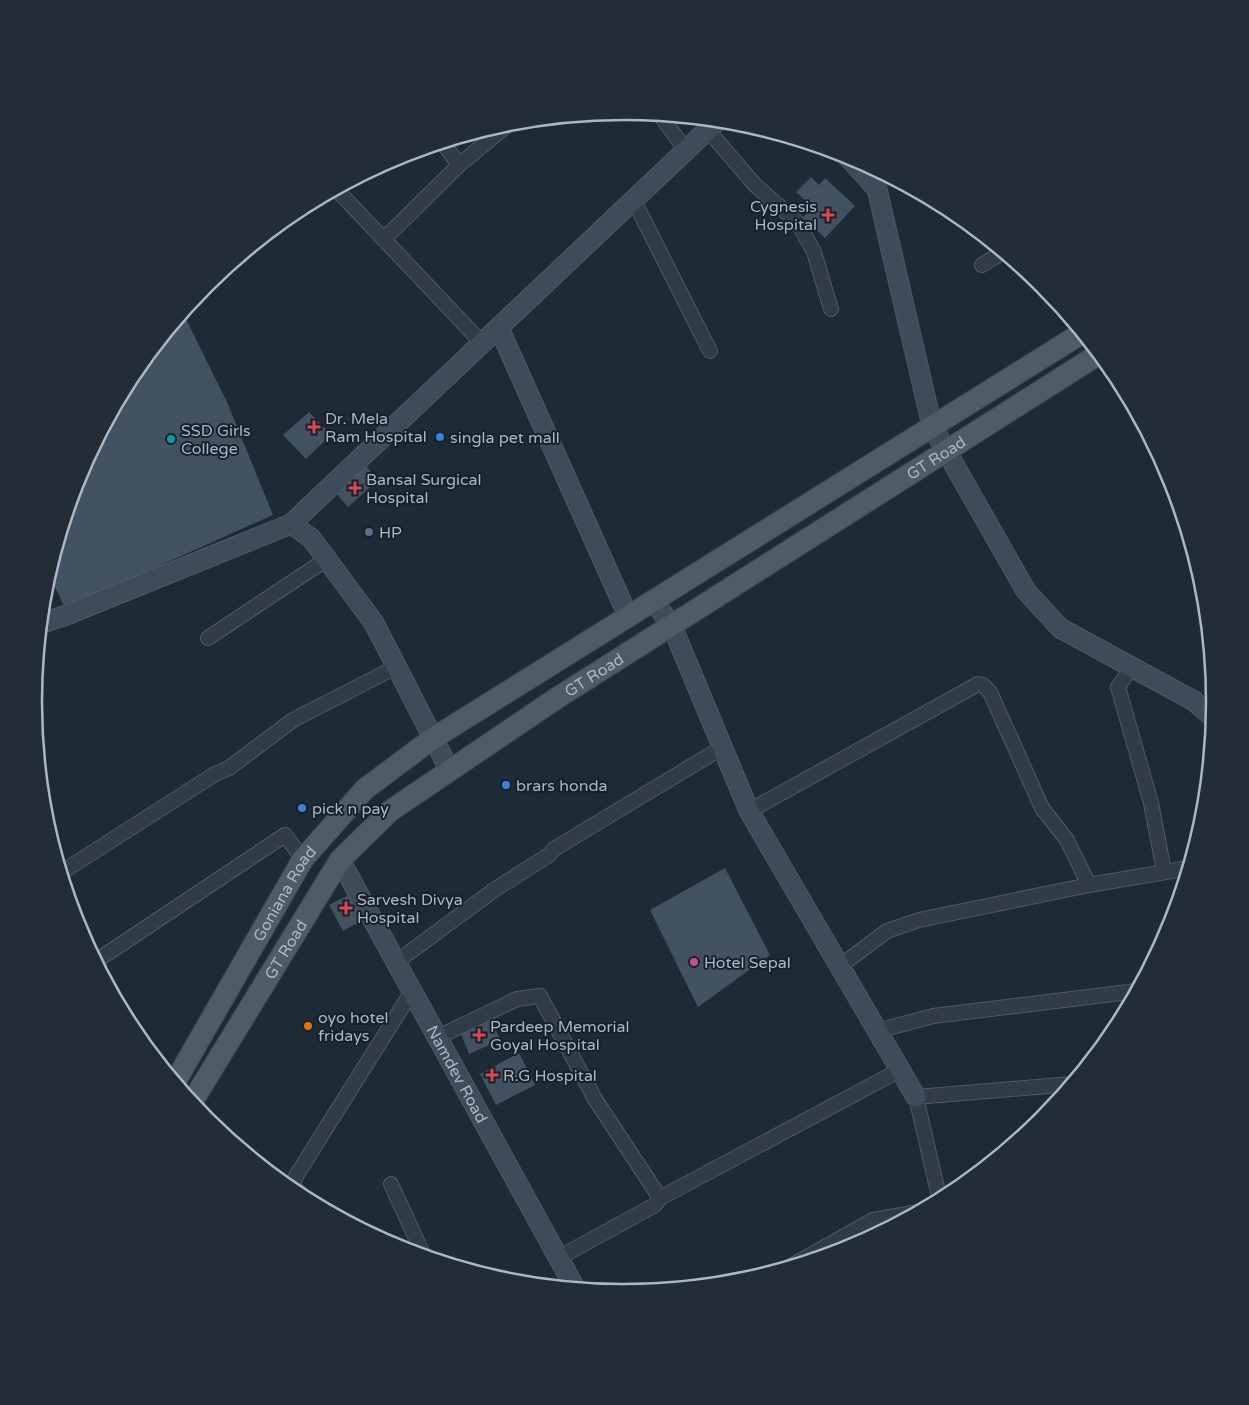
<svg xmlns="http://www.w3.org/2000/svg" width="1249" height="1405" font-family="'Varela Round',sans-serif">
<rect width="100%" height="100%" fill="#1d2b37"/>
<g fill="#435261">
<path d="M811 177 819 185 825 178 855 206 825 238 803 217 813 207 796 192Z"/>
<path d="M183 313 227 402 273 515 65 608 49 574 79 476 133 374Z"/>
<path d="M309 412 331 435 306 459 283 435Z"/>
<path d="M365 465 378 480 348 507 335 492Z"/>
<path d="M725 868 770 955 698 1007 650 910Z"/>
<path d="M349 895 363 920 343 931 329 905Z"/>
<path d="M491 1017 500 1040 469 1054 460 1031Z"/>
<path d="M519 1053 535 1085 496 1105 480 1074Z"/>
</g>
<g fill="none" stroke-linecap="round" stroke-linejoin="round">
<defs>
<g id="street">
<path d="M660 115 685 149"/>
<path d="M707 129 755 185 798 223 814 252 831 309"/>
<path d="M443 143 459 165"/>
<path d="M337 190 483 344"/>
<path d="M633 199 710 351"/>
<path d="M384 239 459 165 510 123"/>
<path d="M982 265 1003 252"/>
<path d="M208 638 327 559"/>
<path d="M1132 667 1118 687 1151 803 1164 871"/>
<path d="M749 811 978 684 983 685 990 692 1042 808 1067 840 1089 885"/>
<path d="M62 872 215 774 229 768 293 720 396 667"/>
<path d="M96 961 285 835 303 859"/>
<path d="M395 963 494 890 549 855 554 849 723 747"/>
<path d="M840 966 887 931 919 920 1089 885 1189 868"/>
<path d="M877 1031 933 1016 1137 991"/>
<path d="M436 1038 517 999 540 996 595 1099 660 1198"/>
<path d="M391 1184 424 1256"/>
<path d="M293 1186 303 1197"/>
<path d="M290 1189 296 1176 411 993"/>
<path d="M940 1201 916 1097 1072 1084"/>
<path d="M558 1258 655 1205 660 1198 900 1070"/>
<path d="M791 1266 873 1220 919 1212"/>
</g>
<g id="secondary">
<path d="M847 156 877 189 932 426 1026 591 1060 628 1194 701 1214 718"/>
<path d="M499 328 628 616"/>
<path d="M291 524 717 121"/>
<path d="M653 600 672 626 749 811 916 1097"/>
<path d="M42 623 64 616 291 524 311 538 374 623 450 771"/>
<path id="s1" d="M340 860 575 1288"/>
</g>
<g id="primary">
<path id="s2" d="M175 1082 303 859 365 789 432 739 1082 333"/>
<path id="s3" d="M192 1102 340 860 390 811 557 698 1099 354"/>
</g>
</defs>
<use href="#street" stroke="#4e5a65" stroke-width="16"/>
<use href="#secondary" stroke="#4e5a65" stroke-width="21"/>
<use href="#primary" stroke="#3a4550" stroke-width="23"/>
<use href="#street" stroke="#313c47" stroke-width="14"/>
<use href="#secondary" stroke="#3e4c5a" stroke-width="19"/>
<use href="#primary" stroke="#4e5c68" stroke-width="21"/>
</g>
<g fill="#e0444e" stroke="#16212b" stroke-width="2">
<path d="M825.5 207.5h5v5h5v5h-5v5h-5v-5h-5v-5h5z"/>
<path d="M311.5 419.5h5v5h5v5h-5v5h-5v-5h-5v-5h5z"/>
<path d="M352.5 480.5h5v5h5v5h-5v5h-5v-5h-5v-5h5z"/>
<path d="M343.5 900.5h5v5h5v5h-5v5h-5v-5h-5v-5h5z"/>
<path d="M476.5 1027.5h5v5h5v5h-5v5h-5v-5h-5v-5h5z"/>
<path d="M489.5 1067.5h5v5h5v5h-5v5h-5v-5h-5v-5h5z"/>
</g>
<g fill="#3f7fe0" stroke="#16212b" stroke-width="2">
<circle cx="440" cy="437" r="5"/>
<circle cx="506" cy="785" r="5"/>
<circle cx="302" cy="808" r="5"/>
</g>
<circle fill="#0f9aa8" stroke="#16212b" stroke-width="2" cx="171" cy="439" r="5"/>
<circle fill="#5c6f8a" stroke="#16212b" stroke-width="2" cx="369" cy="532" r="5"/>
<circle fill="#d1479c" stroke="#16212b" stroke-width="2" cx="694" cy="962" r="5"/>
<circle fill="#e8710a" stroke="#16212b" stroke-width="2" cx="308" cy="1026" r="5"/>
<g text-anchor="middle" stroke-width="4" stroke-linejoin="round" paint-order="stroke">
<g font-size="16" fill="#aab7c5" stroke="#16212b" text-anchor="start">
<text x="817" y="212" text-anchor="end">Cygnesis<tspan x="817" dy="18">Hospital</tspan></text>
<text x="325" y="424">Dr. Mela<tspan x="325" dy="18">Ram Hospital</tspan></text>
<text x="181" y="436">SSD Girls<tspan x="181" dy="18">College</tspan></text>
<text x="450" y="443">singla pet mall</text>
<text x="366" y="485">Bansal Surgical<tspan x="366" dy="18">Hospital</tspan></text>
<text x="379" y="538">HP</text>
<text x="516" y="791">brars honda</text>
<text x="312" y="814">pick n pay</text>
<text x="357" y="905">Sarvesh Divya<tspan x="357" dy="18">Hospital</tspan></text>
<text x="704" y="968">Hotel Sepal</text>
<text x="318" y="1023">oyo hotel<tspan x="318" dy="18">fridays</tspan></text>
<text x="490" y="1032">Pardeep Memorial<tspan x="490" dy="18">Goyal Hospital</tspan></text>
<text x="503" y="1081">R.G Hospital</text>
</g>
<g font-size="16" fill="#aab7c5" stroke="#16212b">
<text dy="6" stroke="none"><textPath href="#s3" startOffset="1004">GT Road</textPath></text>
<text dy="6" stroke="none"><textPath href="#s3" startOffset="599">GT Road</textPath></text>
<text dy="6" stroke="none"><textPath href="#s2" startOffset="218">Goniana Road</textPath></text>
<text dy="6" stroke="none"><textPath href="#s3" startOffset="179">GT Road</textPath></text>
<text dy="6" stroke="none"><textPath href="#s1" startOffset="244">Namdev Road</textPath></text>
</g>
</g>
<path d="M0 0H1249V1405H0ZM42 702a582 582 0 1 1 1164 0a582 582 0 1 1-1164 0Z" fill="#222d37" fill-rule="evenodd"/>
<path fill="none" stroke="#aab7c5" stroke-width="2.5" d="M42 702a582 582 0 1 1 1164 0a582 582 0 1 1-1164 0Z"/>
</svg>
